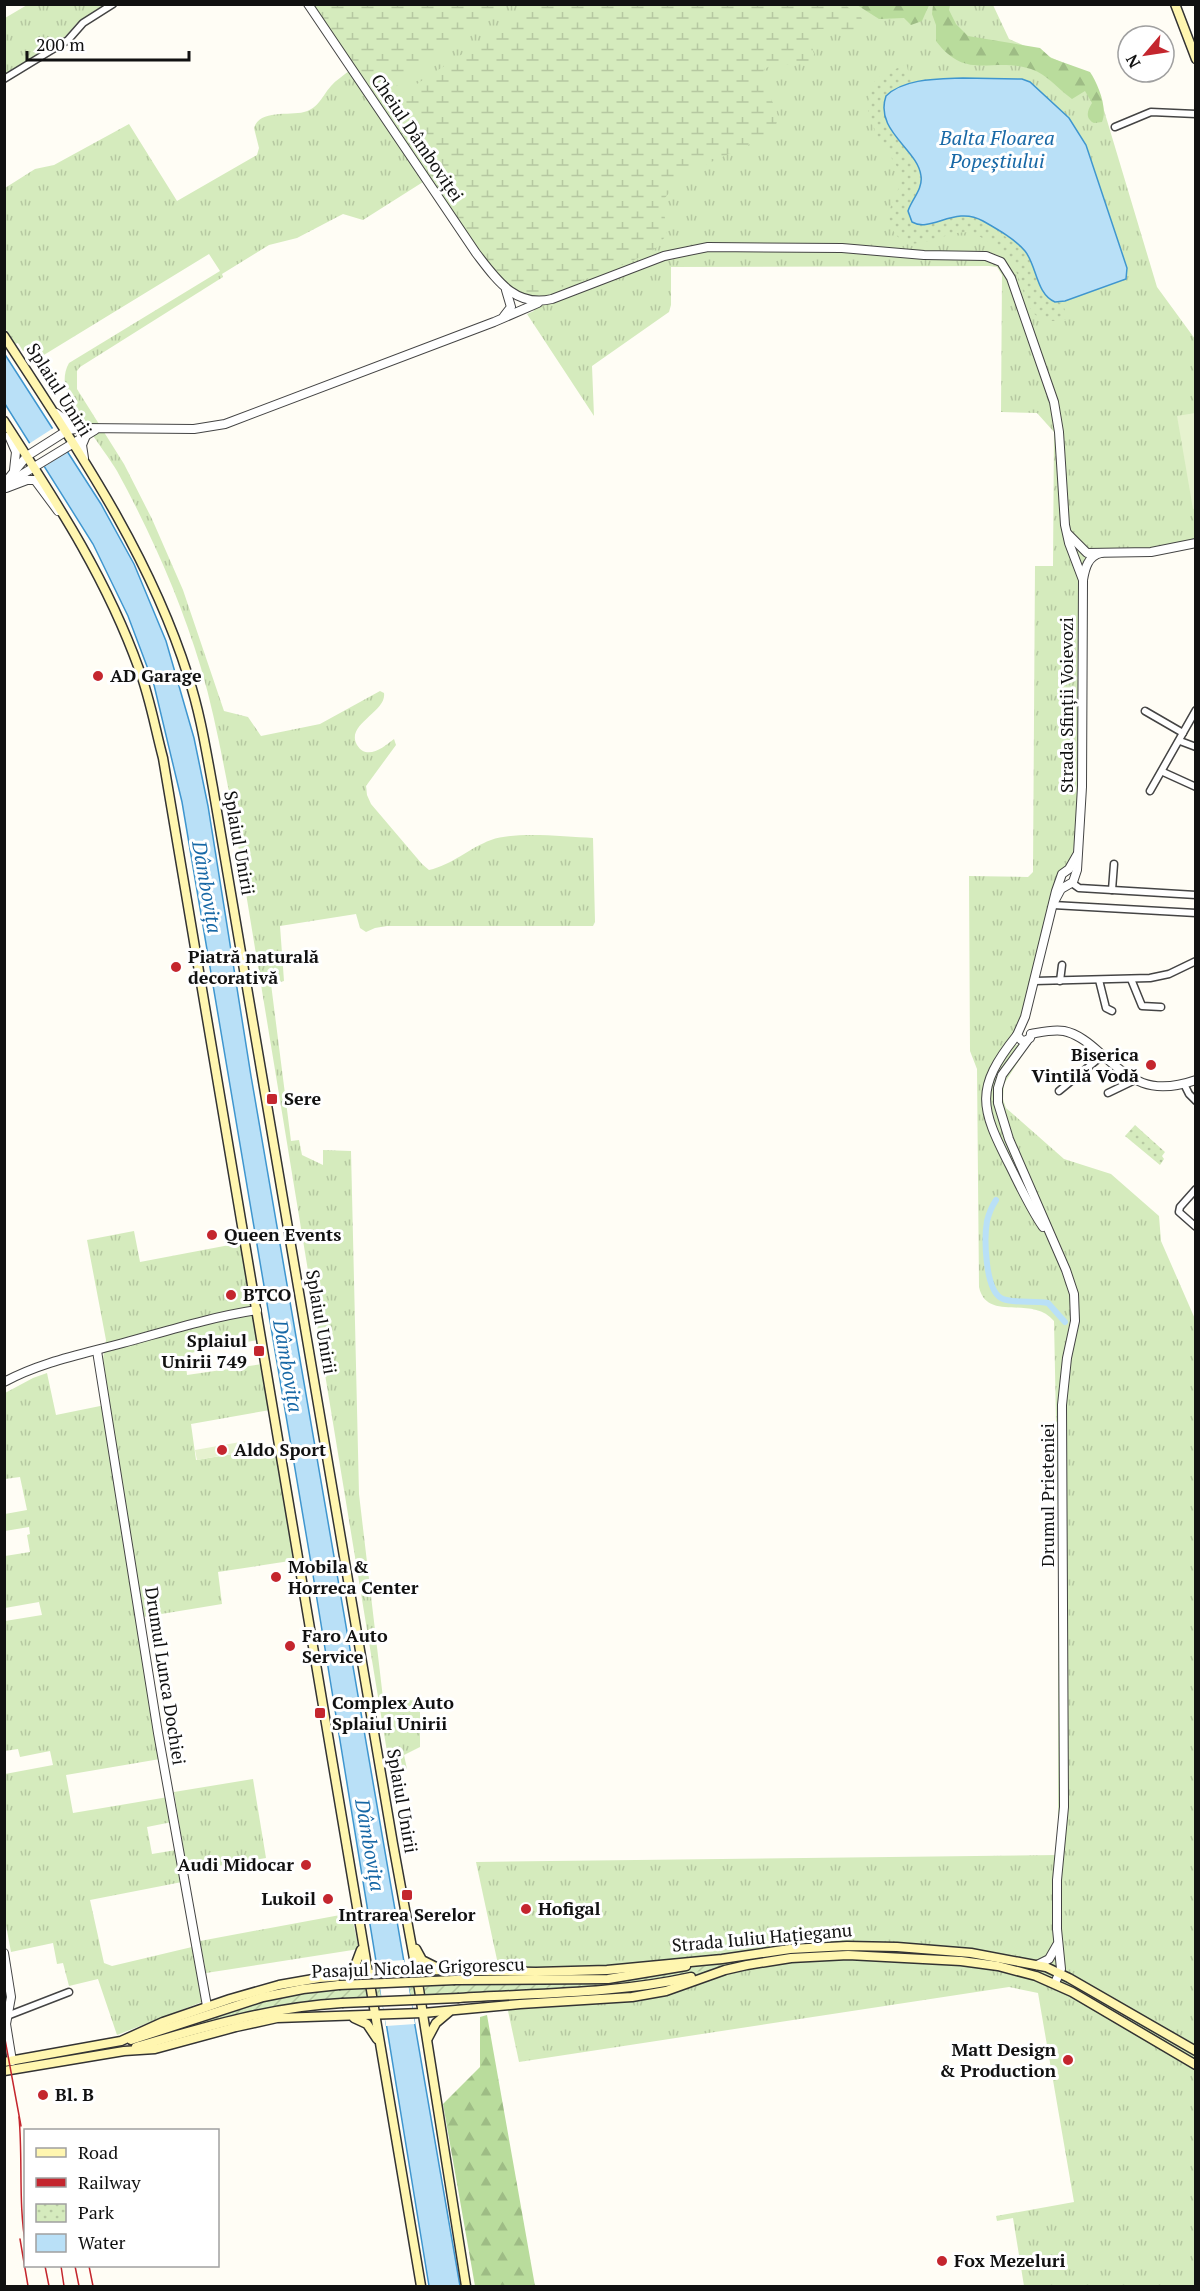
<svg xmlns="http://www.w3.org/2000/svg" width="1200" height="2291" font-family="'PT Serif',serif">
<defs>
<pattern id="grass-tufts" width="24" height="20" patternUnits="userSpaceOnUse" patternTransform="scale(1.5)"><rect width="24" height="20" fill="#d5ebbd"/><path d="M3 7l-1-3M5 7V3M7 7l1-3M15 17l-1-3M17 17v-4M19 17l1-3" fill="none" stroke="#b6c8a1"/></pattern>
<pattern id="forest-firs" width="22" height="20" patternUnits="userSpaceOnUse" patternTransform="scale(1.5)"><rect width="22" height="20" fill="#b9dc9c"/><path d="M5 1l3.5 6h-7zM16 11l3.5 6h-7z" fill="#9ebc85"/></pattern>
<pattern id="wetland-marsh" width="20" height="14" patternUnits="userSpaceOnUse" patternTransform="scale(1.5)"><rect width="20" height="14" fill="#d5ebbd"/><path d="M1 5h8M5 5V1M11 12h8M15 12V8" fill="none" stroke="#b6c8a1"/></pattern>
<pattern id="park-dots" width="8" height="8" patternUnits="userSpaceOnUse" patternTransform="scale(1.5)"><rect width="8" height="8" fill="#d5ebbd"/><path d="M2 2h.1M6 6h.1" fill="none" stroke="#b6c8a1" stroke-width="1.8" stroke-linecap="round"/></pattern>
<pattern id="garden-furrows" width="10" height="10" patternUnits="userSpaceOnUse" patternTransform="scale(1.5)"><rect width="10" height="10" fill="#d5ebbd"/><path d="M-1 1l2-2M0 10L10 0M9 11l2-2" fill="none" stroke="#b6c8a1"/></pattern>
</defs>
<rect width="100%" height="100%" fill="#fffdf5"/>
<g fill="url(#grass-tufts)">
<path d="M27 5V4L107 5 77 23 63 39 5 75V18Z"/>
<path d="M314 5H993L1009 39 1077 69 1096 92 1103 107 1157 287 1195 339V540L1174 546 1097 556 1086 572 1079 791 1075 839 1071 864 1060 873 1023 1019 1016 1027 1015 1034 1009 1038 1013 1046 1032 1040 1004 1084 1003 1099 1006 1108 1064 1159 1111 1174 1159 1216 1161 1241 1195 1319V2286H1024L1013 2218 997 2221 996 2216 1074 2202 1038 1993 1009 1987 519 2062 476 1862 1058 1855V1521L1054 1321C1031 1294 987 1323 979 1287L977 1069 970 1051 969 876 1028 877 1033 872 1035 566H1053L1054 432 1037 413 1001 412 1002 275 997 267 989 266 671 267V305L669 312 592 366 594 416 527 314 534 311 527 297 478 249Z"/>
<path d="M349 71 423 182 363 220 343 214 297 238 269 245 222 274 223 277 80 367 77 371V389L124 464 152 519 183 590 224 711 248 717 261 736 320 724 380 691 384 693C387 712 345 724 357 745 367 761 384 747 394 739L396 745 366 786 367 795 371 804 422 864 429 870C452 865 469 848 491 840 516 831 565 837 593 838L595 922 593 926H387L375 928 366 932 360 928 356 914 280 926 284 981 271 984 291 1141 299 1140 302 1155 323 1165V1150L351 1151 359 1494 383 1698 420 1701V1747L404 1755 407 1769 390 1770 231 802C222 757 214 712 201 668 181 601 151 533 117 471 105 450 68 406 65 385 64 378 65 370 69 363L220 271 209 254 34 361 27 349 23 351 18 343 15 344 5 328V188L35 169 54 165 129 124 177 201 257 155 259 148 254 128C260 109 289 116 304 112 319 108 322 96 331 86 336 80 343 76 349 71Z"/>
<path d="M134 1231 140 1262 240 1243 257 1340 185 1354 187 1375 262 1364 270 1410 191 1424 196 1460 276 1447 296 1560 218 1572 222 1604 137 1618 160 1759 66 1775 73 1813 168 1797 172 1822 147 1827 152 1854 176 1850 182 1882 90 1900 104 1963 112 1966 192 1947 202 2002 117 2035 98 1979 69 1986 63 1963 57 1964 53 1943 11 1952 4 1915 5 1774 53 1765 50 1751 20 1757 18 1749 5 1751V1621L42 1615 39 1602 5 1608V1556L30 1552 27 1535 30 1534 29 1527 5 1531V1514L27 1510 20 1477 5 1479V1393L33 1378 47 1373 56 1415 110 1404 103 1359 106 1340 87 1240Z"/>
<path d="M253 1779 266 1858 187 1871 174 1792Z"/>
<path d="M351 1913 359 1949 206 1973 200 1941Z"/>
</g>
<g fill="url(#forest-firs)">
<path d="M857 5H929L922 21 911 25 904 18 879 19Z"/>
<path d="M933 5H950L949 10 956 24 968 36 1040 48 1051 58 1090 72C1098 84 1108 108 1102 122L1094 123C1085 118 1087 111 1092 103L1085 91 1072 99C1058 89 1048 75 1031 69 991 56 967 82 936 41V25L932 14Z"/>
<path d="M487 2015 535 2286H475L443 2104 480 2067V2017Z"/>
</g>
<g fill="url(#wetland-marsh)">
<path d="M314 5H508L405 75 402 82 380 98 375 97 371 92Z"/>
<path d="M537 5H845L861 17 865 25 860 30 817 29C810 38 811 44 814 54L812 60C796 67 778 61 764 69L762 81 776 109 778 117 776 125 759 140 685 174 664 199 663 205 667 232C663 241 657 248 649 253 632 262 541 298 526 296 510 294 497 274 488 263L382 109 385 105Z"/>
</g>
<g fill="url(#park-dots)">
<path d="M906 64 913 83 890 91 884 107 892 131 919 168C927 190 905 200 909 219L919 225 923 224 962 214 971 216 985 222 1024 250 1033 265 1042 289 1060 303 1062 302 1068 319C1020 331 1029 287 1011 263 1003 252 985 237 971 233 947 227 912 260 894 232 891 227 889 221 889 215 890 202 900 189 903 176L875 132 868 111 869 90 877 78Z"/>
<path d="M1135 1125 1165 1152 1162 1156 1164 1159 1160 1165 1125 1136Z"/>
</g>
<path fill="url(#garden-furrows)" d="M874 1949 984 1958 1025 1966 1029 1969 946 1957 753 1961 617 1987 339 2001 139 2044 136 2042 253 2003 310 1992 440 1984H573L616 1981 777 1954Z"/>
<g fill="#e6f2cf">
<path d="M1195 413 1196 508 1193 509 1177 416Z"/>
<path d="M246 1441 248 1451 197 1460 195 1450Z"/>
</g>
<g fill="#b9e0f7" stroke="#3f96cf" stroke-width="1.5">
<path d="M963 78 1022 79 1030 82 1069 118 1086 145 1127 268 1126 279 1065 301 1055 302C1036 294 1037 266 1025 251 1015 239 997 229 983 221 955 205 931 233 912 222L908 211C912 199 923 189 921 176 918 149 874 131 886 96 904 78 939 79 963 78Z"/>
<path d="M4 353 101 504 134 564 166 641 194 738 208 806 251 1076 460 2286H429L313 1575 182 802 154 685 128 616 93 544 5 404Z"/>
</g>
<g fill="#fffdf5">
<path d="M55 427 70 450 42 468 27 445Z"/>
<path d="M404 1960 415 2024 386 2026 376 1962Z"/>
</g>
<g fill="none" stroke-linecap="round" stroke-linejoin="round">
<path stroke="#b9e0f7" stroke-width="6" d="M996 1200C992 1206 989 1213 987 1221 984 1238 985 1289 1001 1298 1011 1304 1035 1300 1048 1303L1065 1322"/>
<defs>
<g id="minor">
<path d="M4 79 68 40 83 23 113 4"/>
<path d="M1115 127 1151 112 1196 114"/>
<path d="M1145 711 1183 733"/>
<path d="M1180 741 1196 747"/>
<path d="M1163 772 1196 787"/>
<path d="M1150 791 1196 710"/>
<path d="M1072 883 1079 888 1196 895"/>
<path d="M1112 890 1114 864"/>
<path d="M1053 905 1196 913"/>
<path d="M1131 979 1142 1006 1161 1007"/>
<path d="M1099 980 1106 1008 1112 1011"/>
<path d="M1034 981 1150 978 1169 974 1196 961"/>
<path d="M1060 981 1062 965"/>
<path d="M1184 1084 1189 1094 1196 1101"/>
<path d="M1059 1091 1103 1055"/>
<path d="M1108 1093 1135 1080"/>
<path d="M1196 1189 1180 1207 1179 1212 1196 1227"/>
<path d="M7 2016 69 1992"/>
</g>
<g id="tertiary">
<path d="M308 4 476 253C496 279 515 308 552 299L664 256 708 247 842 248 924 255 986 256 1001 262 1011 278 1054 402 1059 432 1065 525 1069 543 1083 580"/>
<path d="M504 316 511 307 506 290"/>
<path d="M56 413 69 423 79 427"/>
<path d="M9 436 16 452 14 470"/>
<path d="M84 458 82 445 87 433"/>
<path d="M8 483 95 430"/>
<path d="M4 484 27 456 68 430 83 428 194 429 225 424 494 322 538 303"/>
<path d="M6 488 27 480H35L58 511"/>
<path d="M1068 534 1087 553 1151 552 1196 543"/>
<path d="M1054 902 1061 889 1073 882 1077 870 1082 787 1083 580C1085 568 1088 556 1101 553"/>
<path d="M1031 1034 1030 1038 1025 1041 1021 1040 1017 1035 1025 1017 1056 891 1062 874 1069 869 1077 855"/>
<path d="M1031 1034C1042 1032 1053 1029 1064 1031 1078 1034 1089 1043 1099 1052 1132 1081 1150 1096 1196 1080"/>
<path d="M1017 1035C974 1089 980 1107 1010 1166 1020 1186 1030 1208 1043 1227"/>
<path d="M1027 1041 1002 1075 998 1088V1103L1009 1139 1066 1270 1074 1294 1075 1321 1067 1358 1062 1405 1064 1807 1057 1880V1929L1061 1969 1055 1983"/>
<path d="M97 1351 158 1733 207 2006"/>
<path d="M4 1382C41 1362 83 1354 123 1343 167 1331 211 1317 257 1310"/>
<path d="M4 1953 11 1997 6 2024 12 2061"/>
<path d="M1037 1965 1049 1959 1057 1945"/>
</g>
<g id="secondary">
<path d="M1175 4 1196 59"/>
<path d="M4 336C74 444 149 552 188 676 200 712 206 750 213 788L393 1844 415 1964 466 2286"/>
<path d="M4 421C57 503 106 577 139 669 150 698 155 728 163 758L421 2286"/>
<path d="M416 1949 422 1960 436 1967"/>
<path d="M343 1974 355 1966 361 1950"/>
<path d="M455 1980 608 1979 686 1966"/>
<path d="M459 1998C537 1993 614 1994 691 1977"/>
<path d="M354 2018 367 2024 377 2039"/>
<path d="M428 2038 436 2023 449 2012"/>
<path d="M131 2040 263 1997 303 1989 339 1985"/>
<path d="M136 2047C204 2027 270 2007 342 2003"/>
<path d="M4 2062 121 2041 163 2022 230 1999 279 1985 319 1978 424 1970 536 1972 607 1970 722 1959 790 1949 847 1946 897 1947 971 1953 1046 1967 1069 1978 1196 2051"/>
<path d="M4 2071 124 2051 155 2049 236 2027 277 2018 423 2013 520 2004 632 1997 666 1991 725 1970 747 1965 791 1958 848 1955 961 1961 998 1966 1036 1976 1072 1992 1196 2065"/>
</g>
</defs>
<use href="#minor" stroke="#444" stroke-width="9"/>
<use href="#tertiary" stroke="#444" stroke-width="10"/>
<use href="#secondary" stroke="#333" stroke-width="11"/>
<use href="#minor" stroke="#fff" stroke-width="6"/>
<use href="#tertiary" stroke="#fff" stroke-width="8"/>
<use href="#secondary" stroke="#fff6b0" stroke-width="8"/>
<g stroke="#c4262e" stroke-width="1.5">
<path d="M4 2034 21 2126"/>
<path d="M19 2117C23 2161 18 2204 26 2247"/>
<path d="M20 2239 28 2286"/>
<path d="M45 2266 49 2286"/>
<path d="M61 2266 64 2286"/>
<path d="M75 2266 79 2286"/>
<path d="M89 2266 93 2286"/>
</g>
<defs>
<g id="secondary-bridge">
<path d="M339 1985 455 1980"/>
<path d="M342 2003 459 1998"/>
</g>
</defs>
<use href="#secondary-bridge" stroke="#333" stroke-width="11" stroke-linecap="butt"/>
<use href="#secondary-bridge" stroke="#fff6b0" stroke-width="8"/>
</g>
<g fill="#c4262e" stroke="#fff" stroke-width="2">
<circle cx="98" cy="676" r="6"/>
<circle cx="176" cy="967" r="6"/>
<circle cx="1151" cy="1065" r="6"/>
<rect x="266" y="1093" width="12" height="12" rx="3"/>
<circle cx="212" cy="1235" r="6"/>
<circle cx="231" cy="1295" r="6"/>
<rect x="253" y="1345" width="12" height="12" rx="3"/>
<circle cx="222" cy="1450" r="6"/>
<circle cx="276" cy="1577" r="6"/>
<circle cx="290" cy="1646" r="6"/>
<rect x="314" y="1707" width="12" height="12" rx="3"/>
<circle cx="306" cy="1865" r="6"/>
<rect x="401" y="1889" width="12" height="12" rx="3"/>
<circle cx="328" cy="1899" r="6"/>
<circle cx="526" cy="1909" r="6"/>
<circle cx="1068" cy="2060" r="6"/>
<circle cx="43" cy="2095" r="6"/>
<circle cx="942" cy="2261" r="6"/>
</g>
<g text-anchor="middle" stroke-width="6" stroke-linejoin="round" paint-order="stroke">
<g font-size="18" fill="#111" stroke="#fff">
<text transform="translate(417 138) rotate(56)" y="6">Cheiul Dâmboviței</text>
<text transform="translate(59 390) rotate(58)" y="6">Splaiul Unirii</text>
<text transform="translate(1067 705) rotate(-90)" y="6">Strada Sfinții Voievozi</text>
<text transform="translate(239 843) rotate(80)" y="6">Splaiul Unirii</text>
<text transform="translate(321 1322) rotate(80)" y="6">Splaiul Unirii</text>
<text transform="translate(1048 1495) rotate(-90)" y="6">Drumul Prieteniei</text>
<text transform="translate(165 1676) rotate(81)" y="6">Drumul Lunca Dochiei</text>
<text transform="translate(402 1801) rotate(80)" y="6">Splaiul Unirii</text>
<text transform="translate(762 1938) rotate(-5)" y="6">Strada Iuliu Hațieganu</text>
<text transform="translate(418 1968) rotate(-2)" y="6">Pasajul Nicolae Grigorescu</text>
</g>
<g font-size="18" font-weight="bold" fill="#111" stroke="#fff" text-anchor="start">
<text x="110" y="682">AD Garage</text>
<text x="188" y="963">Piatră naturală<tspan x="188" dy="21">decorativă</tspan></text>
<text x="1139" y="1061" text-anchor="end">Biserica<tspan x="1139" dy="21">Vintilă Vodă</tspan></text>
<text x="284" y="1105">Sere</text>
<text x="224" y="1241">Queen Events</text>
<text x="243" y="1301">BTCO</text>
<text x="247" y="1347" text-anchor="end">Splaiul<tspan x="247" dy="21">Unirii 749</tspan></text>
<text x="234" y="1456">Aldo Sport</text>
<text x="288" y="1573">Mobila &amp;<tspan x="288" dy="21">Horreca Center</tspan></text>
<text x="302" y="1642">Faro Auto<tspan x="302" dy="21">Service</tspan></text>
<text x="332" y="1709">Complex Auto<tspan x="332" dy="21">Splaiul Unirii</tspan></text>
<text x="294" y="1871" text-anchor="end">Audi Midocar</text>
<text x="316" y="1905" text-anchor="end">Lukoil</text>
<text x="538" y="1915">Hofigal</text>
<text x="407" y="1921" text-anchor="middle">Intrarea Serelor</text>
<text x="1056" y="2056" text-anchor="end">Matt Design<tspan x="1056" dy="21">&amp; Production</tspan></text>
<text x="55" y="2101">Bl. B</text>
<text x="954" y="2267">Fox Mezeluri</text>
</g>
<g font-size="20" font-style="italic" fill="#1768a6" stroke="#fff">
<text x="997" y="145">Balta Floarea<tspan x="997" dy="23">Popeștiului</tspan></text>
<text transform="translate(207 887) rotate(80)" y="7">Dâmbovița</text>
<text transform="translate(288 1366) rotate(80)" y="7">Dâmbovița</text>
<text transform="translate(370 1845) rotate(80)" y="7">Dâmbovița</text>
</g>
</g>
<rect width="1200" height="2291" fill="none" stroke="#111111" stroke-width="12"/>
<rect x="24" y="2129" width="195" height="138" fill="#ffffff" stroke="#a0a0a0" stroke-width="1.5"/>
<rect x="36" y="2148" width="30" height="9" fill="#fff6b0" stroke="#a0a0a0" stroke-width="1.5"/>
<text x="78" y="2159" font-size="18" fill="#111111">Road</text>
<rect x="36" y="2178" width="30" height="9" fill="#c4262e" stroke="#a0a0a0" stroke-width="1.5"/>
<text x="78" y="2189" font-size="18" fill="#111111">Railway</text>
<rect x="36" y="2204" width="30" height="18" fill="url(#park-dots)" stroke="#a0a0a0" stroke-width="1.5"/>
<text x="78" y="2219" font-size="18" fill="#111111">Park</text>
<rect x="36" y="2234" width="30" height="18" fill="#b9e0f7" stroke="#a0a0a0" stroke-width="1.5"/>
<text x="78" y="2249" font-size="18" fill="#111111">Water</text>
<g transform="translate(1146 54) rotate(241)"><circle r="28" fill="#ffffff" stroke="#a0a0a0" stroke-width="1.5"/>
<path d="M0-4.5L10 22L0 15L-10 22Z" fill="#c4262e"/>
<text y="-9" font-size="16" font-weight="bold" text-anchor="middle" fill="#111111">N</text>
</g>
<path d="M27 51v9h162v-9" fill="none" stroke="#111111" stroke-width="3"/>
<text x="36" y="51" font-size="18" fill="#111111" stroke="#ffffff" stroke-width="4.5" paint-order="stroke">200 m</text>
</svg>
